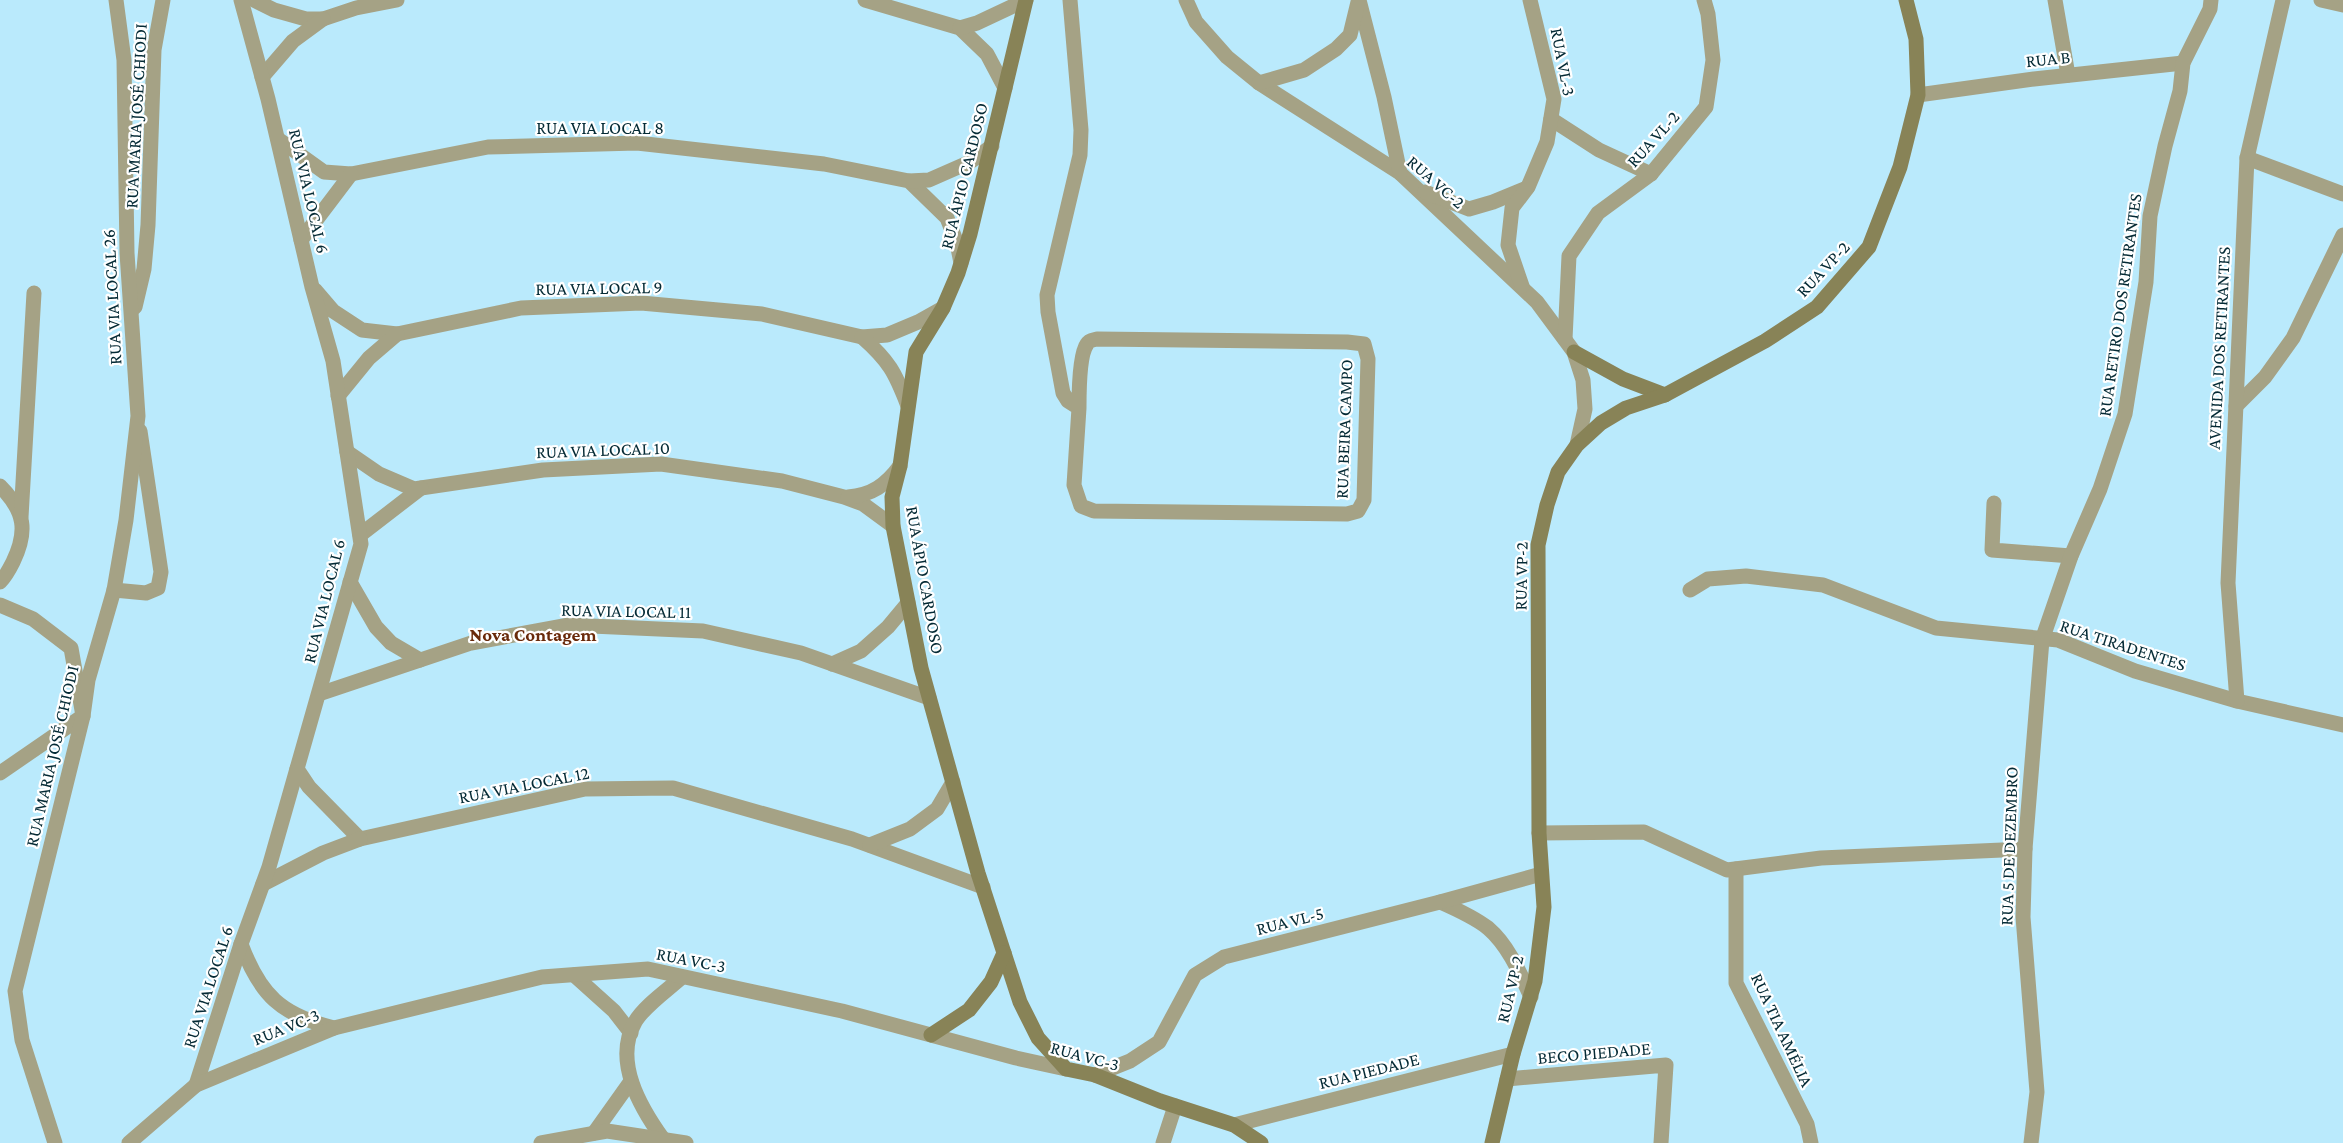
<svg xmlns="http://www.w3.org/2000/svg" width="2343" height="1143" font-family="'Crimson Pro',serif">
<rect width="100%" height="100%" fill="#baeafc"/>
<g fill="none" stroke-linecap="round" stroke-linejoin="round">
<g stroke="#a5a285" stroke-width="15">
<path d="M254 0 274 10 306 19H323L356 8 397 0"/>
<path d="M865 0 960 28 987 54 1005 88"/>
<path d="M1070 0 1081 130 1080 155 1047 295 1048 312 1063 393 1068 401 1079 408 1074 485 1081 506 1094 511 1347 514 1358 511 1364 500 1368 359 1364 344 1347 342 1097 339C1093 340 1089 340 1087 344 1079 355 1079 394 1079 408"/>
<path d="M1186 0 1196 22 1227 57 1259 83 1400 173 1537 302 1574 352 1583 380 1585 409 1577 445"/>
<path d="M1359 0 1384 97 1400 173"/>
<path d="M2055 0 2068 75"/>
<path d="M2321 0 2343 5"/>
<path d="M960 28 977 23 1026 0"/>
<path d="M262 77 293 41 323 19"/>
<path d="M1259 83 1304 70 1336 49 1350 35 1358 2"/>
<path d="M1918 95 2034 79 2183 63"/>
<path d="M1551 119 1599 150 1651 174"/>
<path d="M278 139 324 172 351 174 488 147 637 143 824 164 909 181 947 218 957 243 961 263"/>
<path d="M2247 158 2343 194"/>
<path d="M909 181 929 180 970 162 992 146"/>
<path d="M1425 192 1469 209 1493 202 1527 188"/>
<path d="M301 240 351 174"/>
<path d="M1522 286 1508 245 1512 208 1528 187 1547 142 1554 99 1530 0"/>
<path d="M315 290 333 311 362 330 397 334 521 308 641 303 762 314 862 337 887 335 918 322 943 308"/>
<path d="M135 307 144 269 148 225 154 50 163 0"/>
<path d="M862 337C889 361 895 372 908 406"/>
<path d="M1565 339 1569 256 1598 213 1651 174 1706 107 1713 60 1708 14 1704 0"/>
<path d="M338 396 369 358 397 334"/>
<path d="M2236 406 2265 377 2293 338 2343 235"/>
<path d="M347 452 379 474 414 489 543 470 661 464 782 481 844 497 863 504 893 526"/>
<path d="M0 486C25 511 28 531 13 562 9 570 6 576 0 582"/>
<path d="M848 497C872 495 886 485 900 466"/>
<path d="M1994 503 1992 550 2071 556"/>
<path d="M21 517 34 293"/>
<path d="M360 535 421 488"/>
<path d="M350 582 376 627 391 643 420 660"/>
<path d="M114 590 146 593 158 588 161 572 140 431"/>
<path d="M1690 590 1708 579 1746 576 1823 585 1936 628 2058 640 2135 671 2237 701 2343 725"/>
<path d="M0 605 33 619 71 648 83 716 0 773"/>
<path d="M832 664 861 651 888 627 908 603"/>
<path d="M319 694 471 643 569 625 703 631 801 653 929 698"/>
<path d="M2237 701 2228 583 2247 158 2283 0"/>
<path d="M297 769 309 787 360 839 585 789 673 788 852 839 983 887"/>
<path d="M1539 833 1644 832 1727 870 1821 858 2025 849"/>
<path d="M870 845 910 829 937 809 953 782"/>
<path d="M1736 869V983L1807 1124 1811 1143"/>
<path d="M263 884 323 853 360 839"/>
<path d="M1440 902C1456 909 1474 917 1488 928 1508 945 1520 973 1531 997"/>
<path d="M241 944C260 995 281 1015 334 1028"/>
<path d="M574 975 614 1011 631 1033"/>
<path d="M1095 1075 1130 1061 1159 1042 1195 975 1224 957 1440 902 1541 874"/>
<path d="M1507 1079 1666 1065 1661 1143"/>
<path d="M196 1085 241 944 269 867 361 544 333 361 312 287 268 99 241 0"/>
<path d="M1234 1125 1513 1054"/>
<path d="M594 1133 631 1081"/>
<path d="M663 1139C640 1107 613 1061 635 1022 644 1006 669 989 682 977"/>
<path d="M55 1143 22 1040 15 991 83 716 88 680 114 590 126 520 138 416 127 253 124 60 116 0"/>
<path d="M129 1143 196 1085 334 1028 542 977 648 969 842 1011 1016 1058 1066 1069"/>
<path d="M541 1143 607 1131 686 1143"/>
<path d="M1163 1143 1175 1106"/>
<path d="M2031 1143 2037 1092 2023 917 2025 849 2042 640 2071 556 2100 489 2125 414 2146 282 2150 216 2165 146 2180 91 2183 63 2210 9 2211 0"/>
</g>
<g stroke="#888357" stroke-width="15">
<path d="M1026 0 970 234 958 273 943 308 916 352 900 466 892 497 893 526 921 668 978 873 1020 1002 1038 1038 1066 1069 1095 1075 1160 1101 1234 1125 1261 1143"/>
<path d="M1574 352 1623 379 1665 395"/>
<path d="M931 1035 969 1010 991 982 1004 953"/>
<path d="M1492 1143 1513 1054 1535 981 1544 907 1539 833 1538 545 1547 505 1558 472 1577 445 1601 423 1626 408 1665 395 1765 341 1817 307 1869 247 1900 167 1918 95 1916 39 1906 0"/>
</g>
</g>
<g text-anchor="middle" stroke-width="4.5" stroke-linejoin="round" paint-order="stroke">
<g font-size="18" fill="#042a35" stroke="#fff">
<text transform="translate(2048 59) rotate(-6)" y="6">RUA B</text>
<text transform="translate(1563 62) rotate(79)" y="6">RUA VL-3</text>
<text transform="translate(136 116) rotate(-87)" y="6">RUA MARIA JOSÉ CHIODI</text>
<text x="600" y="134">RUA VIA LOCAL 8</text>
<text transform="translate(1653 139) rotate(-48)" y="6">RUA VL-2</text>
<text transform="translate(964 176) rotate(-76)" y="6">RUA ÁPIO CARDOSO</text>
<text transform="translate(1436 182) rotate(41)" y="6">RUA VC-2</text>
<text transform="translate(309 191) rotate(77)" y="6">RUA VIA LOCAL 6</text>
<text transform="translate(1823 269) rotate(-47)" y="6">RUA VP-2</text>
<text transform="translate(599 288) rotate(-1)" y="6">RUA VIA LOCAL 9</text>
<text transform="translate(112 297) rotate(-93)" y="6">RUA VIA LOCAL 26</text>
<text transform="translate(2120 305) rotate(-82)" y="6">RUA RETIRO DOS RETIRANTES</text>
<text transform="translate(2219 348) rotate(-87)" y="6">AVENIDA DOS RETIRANTES</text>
<text transform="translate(1344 429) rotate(-88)" y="6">RUA BEIRA CAMPO</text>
<text transform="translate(603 450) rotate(-2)" y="6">RUA VIA LOCAL 10</text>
<text transform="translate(1521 576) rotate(-89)" y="6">RUA VP-2</text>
<text transform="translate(925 580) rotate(80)" y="6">RUA ÁPIO CARDOSO</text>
<text transform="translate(324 601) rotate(-76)" y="6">RUA VIA LOCAL 6</text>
<text transform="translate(626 611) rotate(1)" y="6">RUA VIA LOCAL 11</text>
<text transform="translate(2123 645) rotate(18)" y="6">RUA TIRADENTES</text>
<text transform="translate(52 756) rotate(-77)" y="6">RUA MARIA JOSÉ CHIODI</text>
<text transform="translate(524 785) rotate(-11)" y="6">RUA VIA LOCAL 12</text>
<text transform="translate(2009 846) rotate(-88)" y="6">RUA 5 DE DEZEMBRO</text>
<text transform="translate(1290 921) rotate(-14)" y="6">RUA VL-5</text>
<text transform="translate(691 960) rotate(11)" y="6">RUA VC-3</text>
<text transform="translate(208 987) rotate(-72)" y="6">RUA VIA LOCAL 6</text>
<text transform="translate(1510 989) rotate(-77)" y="6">RUA VP-2</text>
<text transform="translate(286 1027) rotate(-22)" y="6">RUA VC-3</text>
<text transform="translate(1782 1030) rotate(65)" y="6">RUA TIA AMÉLIA</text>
<text transform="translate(1594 1053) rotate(-5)" y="6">BECO PIEDADE</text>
<text transform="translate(1085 1056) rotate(15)" y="6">RUA VC-3</text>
<text transform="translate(1369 1071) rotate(-14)" y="6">RUA PIEDADE</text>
</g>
<g font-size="19" font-weight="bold" fill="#692a0b" stroke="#fff">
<text x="533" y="641">Nova Contagem</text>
</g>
</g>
</svg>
